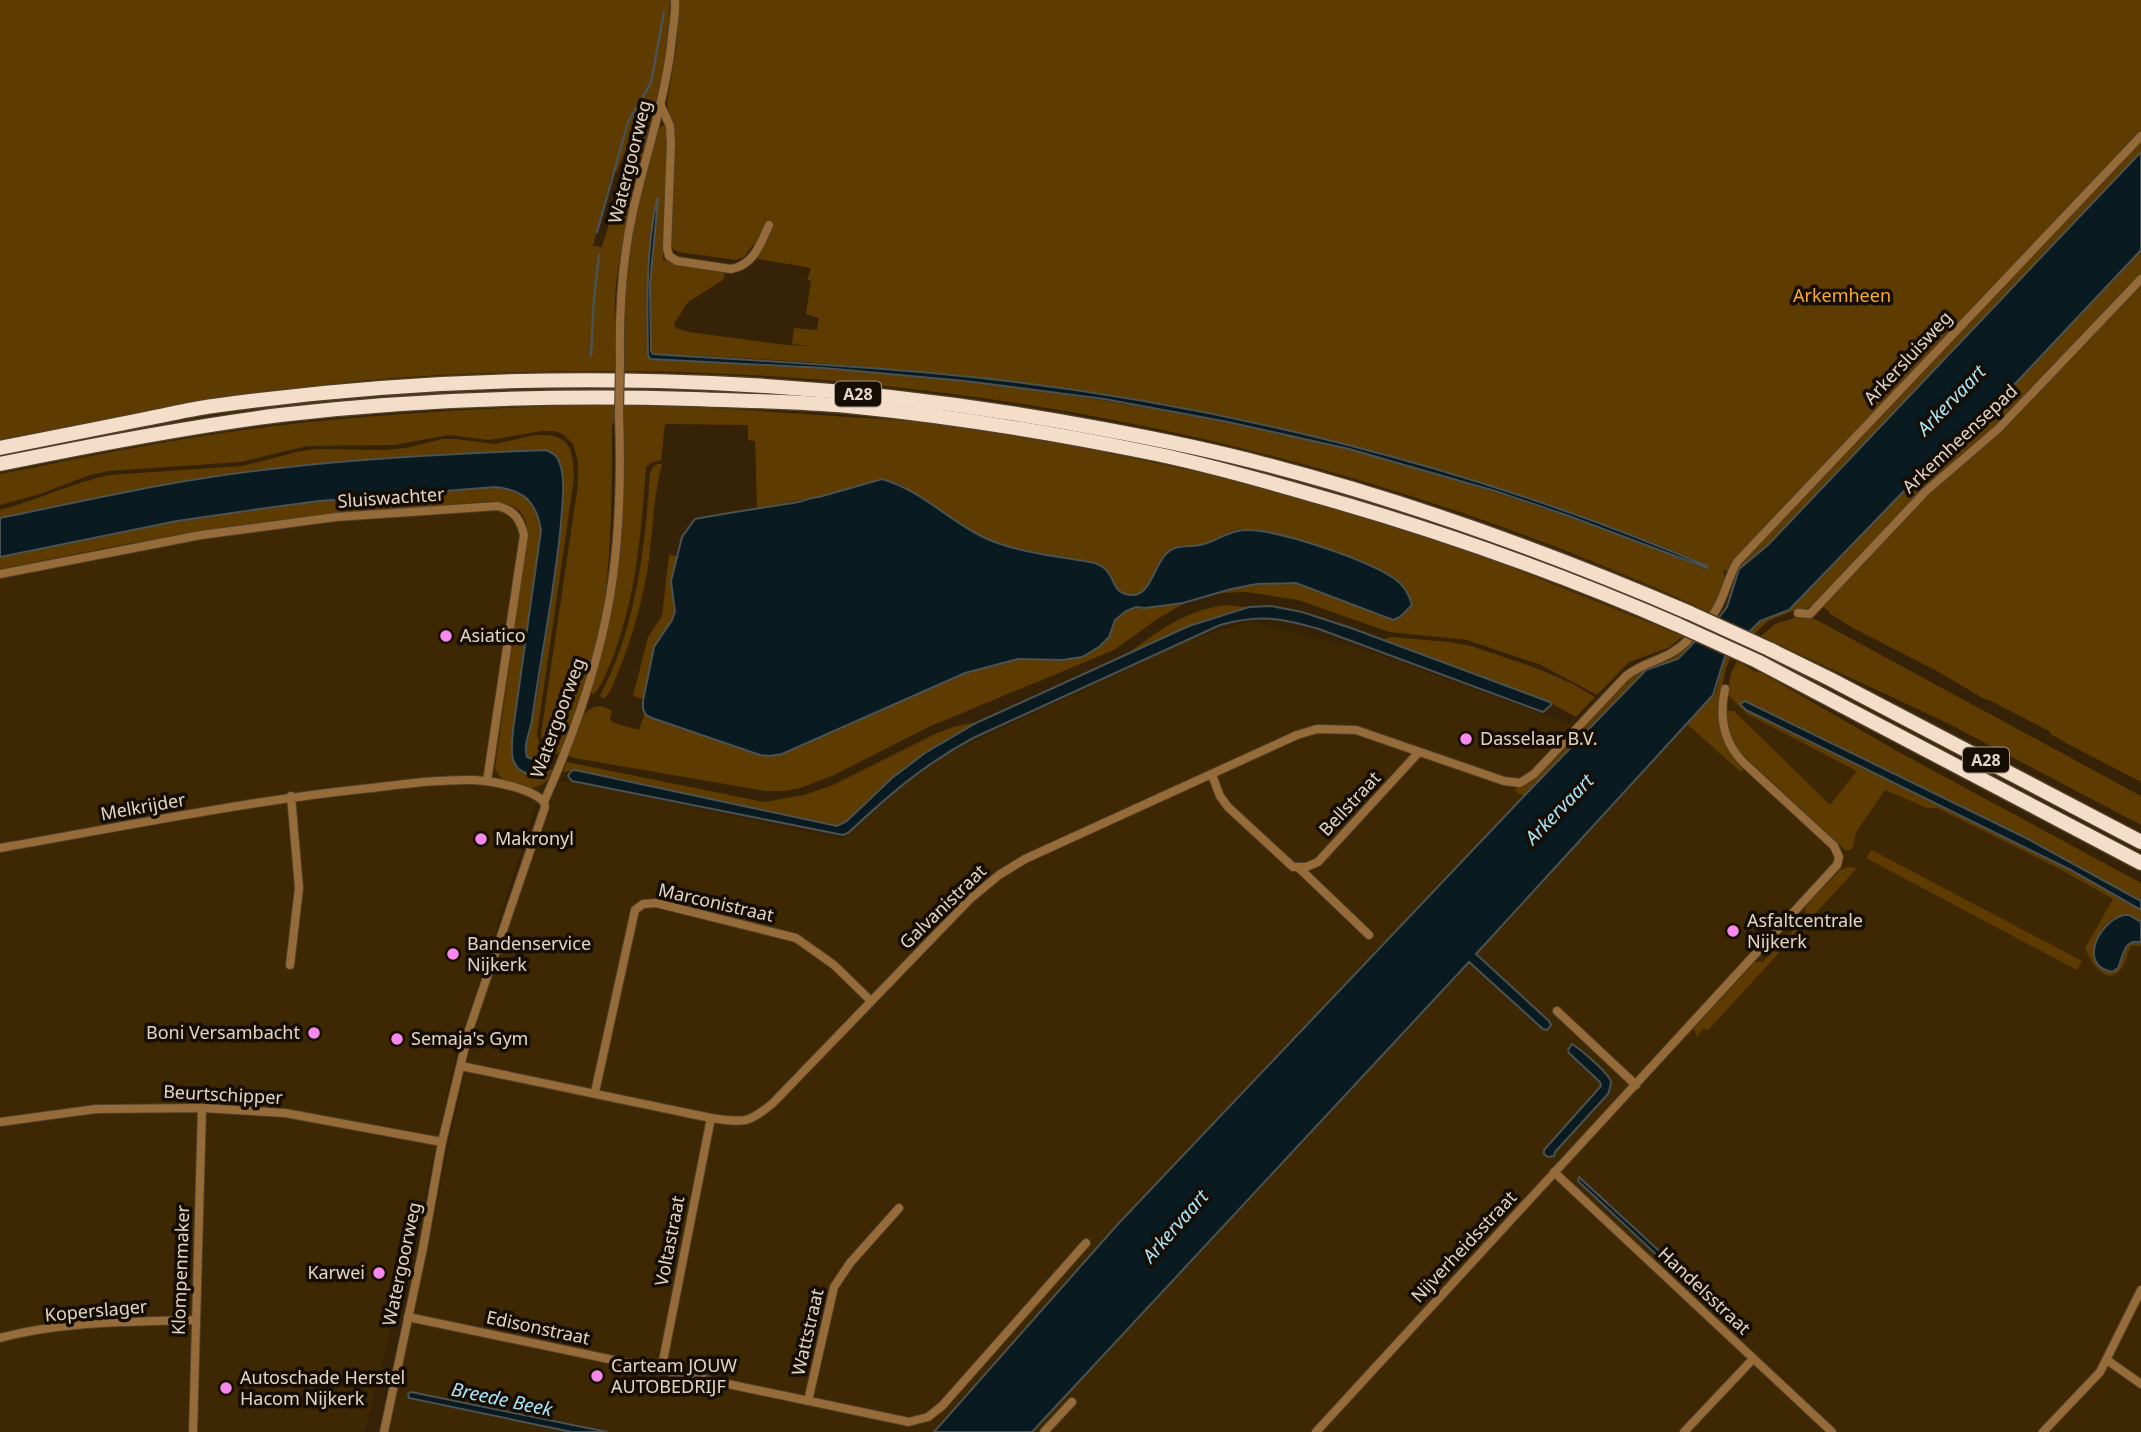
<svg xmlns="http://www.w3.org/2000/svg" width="2141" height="1432" font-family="'Noto Sans',sans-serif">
<rect width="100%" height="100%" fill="#352207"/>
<g fill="#3e2703">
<path d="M506 492 534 526 508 742 544 780 456 1053 428 1182 365 1432H0V569L114 541 285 514Z"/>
<path d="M1249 621 1369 651 1589 731 955 1432H389L457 1108 482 1002 551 798 560 781 572 782 843 839 908 781 943 756 1187 641Z"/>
<path d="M1718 695 1739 702 1743 711 2083 879 2141 913V1432H1032L1473 957 1686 719Z"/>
</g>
<g fill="#5e3b00" fill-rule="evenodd">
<path d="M0 0H670L668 46 659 99 639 119 617 171 611 176 593 246 602 247 630 154 642 125 646 121H649L648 132C636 182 622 233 616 285 613 314 617 342 616 371 524 371 432 373 340 383 226 395 113 417 0 440Z"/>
<path d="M679 0H2141V782L2068 744 2052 735 2049 731 1989 700H1986L1935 670 1853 628 1829 613 1828 610 1815 603 1806 609 1790 612 1768 621 1730 658 1726 668 1719 701 1720 726 1729 750 1743 769 1741 772 1687 724 1716 692 1725 656 1760 621 1800 598 1729 571 1723 570C1729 584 1717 600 1711 613 1372 455 996 374 623 371 624 333 623 296 628 258 634 214 645 170 659 128L662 126H666L668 130 663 260C679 265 714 263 725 274L723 280 688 302 674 324 676 328 689 332 787 345 810 346 792 344 794 328 817 330 819 318 806 314 811 281 807 280 811 268 758 259 761 249 753 245 744 257 736 260 678 252 669 246 675 135C675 123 668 114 667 103L677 43ZM658 200 650 283 651 351 653 354C936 364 1218 401 1489 485 1535 500 1581 516 1627 533 1654 543 1683 553 1707 567L1705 569C1589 522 1472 482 1351 450 1302 437 1252 427 1202 418 1108 400 1014 386 918 376 830 367 741 359 653 360L648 355 647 322 650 253Z"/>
<path d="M623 405 714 408 911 421 1053 441 1249 483 1343 509 1475 553 1683 636 1668 648 1629 662 1597 695 1541 665 1467 640 1389 632 1298 600 1246 592 1214 593 1257 584 1296 583 1393 620 1396 579C1364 561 1267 521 1232 531 1222 534 1213 542 1203 545 1191 548 1171 549 1162 558 1152 569 1151 594 1134 595 1112 597 1115 577 1105 568 1102 566 1098 565 1095 563L1005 546 984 538 900 484 882 479 819 497 757 508 755 441 748 440V425L665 424 661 460 652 462 646 467C641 533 636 600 611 662 606 673 602 686 593 695L591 692 621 511Z"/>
<path d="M551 406H616V423L612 424C612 487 612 550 603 613 596 660 579 708 561 752L557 754C548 750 542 745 541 734L578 485V462L573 444 564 435 555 431H542L489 440 449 435 395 445 307 446 241 462 109 471 90 475 40 494 0 505V474C91 456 182 437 274 426 366 415 459 410 551 406Z"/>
<path d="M535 435C570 434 573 446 574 478L537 734 539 743 548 755 543 762 532 761 527 757C524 747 528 740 530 731 535 708 539 685 542 662 552 598 563 533 562 468L546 450 426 455 323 464 163 485 0 518V510C37 500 72 483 109 475L242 466 297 452 315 449 385 450 406 448 442 439H457L495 444Z"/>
<path d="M657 464H662C653 498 653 532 648 567 642 602 632 639 618 672 614 681 611 694 603 699L600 696C636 628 645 549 650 473L653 467Z"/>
<path d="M495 487C524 490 536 500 541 530L513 730C511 764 508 771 545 775L547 769 554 770C543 797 505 792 495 768L527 540C529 511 518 505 491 501L276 520 131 543 0 569V557L177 521 319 501Z"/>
<path d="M669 555 677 556 671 581 675 612 672 620 654 647 644 699 633 696 648 637 662 616Z"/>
<path d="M1186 602 1156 620 1114 650 931 726 832 776 800 788 785 791H766L574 758 568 755C575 736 583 692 612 711L610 719 614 723 639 730 645 713 652 718 662 722 760 755 770 756 782 754 965 673 999 663 1031 658 1109 638C1111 633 1112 625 1115 621 1127 602 1165 607 1186 602Z"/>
<path d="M1224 605 1249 607 1189 626 1127 654C1160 630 1183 612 1224 605Z"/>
<path d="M1800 616 1815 619 2141 796V825L1945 722 1761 636 1775 624Z"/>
<path d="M1391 637 1450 642 1471 646 1536 668 1571 683 1595 697 1576 717 1547 701 1382 640Z"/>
<path d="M1693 641H1695L1678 659 1646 670 1524 796 1515 791V789L1520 787 1635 673 1665 661Z"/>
<path d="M1737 661 1754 671 1762 673 1897 751 2141 883V901L2024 837 1745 701 1746 710 2069 869 2141 910V922C2136 919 2131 916 2126 915 2100 913 2077 965 2112 972 2115 968 2119 965 2121 961 2127 949 2121 941 2141 942V946H2131L2127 954 2128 955C2125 961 2121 973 2114 975 2100 979 2089 958 2085 948L2113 899 2060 869 1937 808H1927L1885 790 1856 832 1853 847 1850 850H1845L1741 753 1730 735 1725 711H1734L1830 805 1857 771 1747 714 1727 694 1731 673Z"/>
<path d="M982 721C951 735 921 754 895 777 880 789 853 821 837 826L575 770 563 772 567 762 764 802 804 795 833 785 937 733 953 727Z"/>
<path d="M1872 850 2082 961 2077 970 1866 858Z"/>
<path d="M1848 867 1857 868 1710 1028 1707 1030 1703 1028 1697 1037 1694 1028 1755 962H1763L1806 916 1805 907 1840 870Z"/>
</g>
<g fill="#091a20" stroke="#4a5252" stroke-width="2">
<path d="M2141 152V250L2011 388 1902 493 1789 610 1760 621 1725 656 1713 695 1476 954 1549 1021 1551 1025 1547 1030 1543 1029 1469 962 1032 1432H934L1118 1224 1524 796 1646 670 1678 659 1720 616 1727 607 1739 569 1768 545Z"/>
<path d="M657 199 658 200 650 283 651 351 653 354C756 361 858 365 962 376 1215 402 1472 466 1707 566V568L1566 515 1495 491 1349 449 1228 422 1104 399 965 381 824 368 650 359 648 355C647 303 646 250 657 199Z"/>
<path d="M546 450C553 453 558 456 560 464 566 481 562 505 561 523 555 589 541 655 532 720 530 732 523 745 527 757L547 765 545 775C539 777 535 776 528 774 507 767 512 747 513 730L541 530C536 501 524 490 495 487L319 501 259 509 177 521 0 557V518C54 507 108 495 163 485 289 462 418 455 546 450Z"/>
<path d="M882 479C921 490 949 521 985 538 1018 553 1059 556 1095 563 1098 565 1102 566 1104 568 1116 577 1111 595 1133 595 1155 594 1154 552 1178 547 1187 545 1196 547 1204 544 1220 539 1232 529 1249 530 1282 531 1368 560 1395 579 1404 585 1409 594 1412 605L1400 617 1393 620 1296 583 1257 584 1231 589 1183 603 1145 608 1136 607 1126 611 1115 620 1109 637 1099 647 1082 657 1062 660 1018 659 965 673 782 754 770 756 760 755 652 718 646 715 643 709V701L654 647 672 620 675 612 671 581 682 537 695 519C727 513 760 508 793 503 803 502 810 497 819 497Z"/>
<path d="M1271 606 1302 612 1351 628 1547 701 1550 702 1551 705 1543 712 1319 629C1281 618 1259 614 1220 625L973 738C923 765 889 795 848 833L843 835 572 781 568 776 571 771 575 770 837 826 847 821 892 778 925 753 976 723 1189 626 1249 607Z"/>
<path d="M1745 701 2024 837 2141 901V910L2069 869 1746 710 1740 704Z"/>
<path d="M2124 915H2129L2141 922V942C2123 939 2124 955 2118 968L2112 972C2077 965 2099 921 2124 915Z"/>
<path d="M1572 1044C1580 1049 1609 1073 1611 1082 1611 1085 1609 1091 1608 1094L1555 1152 1554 1156 1548 1157 1544 1154V1150L1601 1086 1600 1082 1569 1053 1568 1050Z"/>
<path d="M1579 1177 1682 1272 1679 1276 1578 1181Z"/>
<path d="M411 1392 607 1432H572L409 1398 408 1394Z"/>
</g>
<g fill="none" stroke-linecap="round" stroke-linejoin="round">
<g stroke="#4a5252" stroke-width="2.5">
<path d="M597 232 628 122 651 83 664 12"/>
<path d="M591 356 594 298 599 255"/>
</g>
<defs>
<g id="minor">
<path d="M661 106 670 126 671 143 667 248 669 256 677 261 731 269C754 265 761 243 769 225"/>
<path d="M620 360C619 310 622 260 633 211 646 153 666 97 672 38 673 25 676 12 675 0"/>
<path d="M0 574 201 535 336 517 498 506C515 511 520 519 524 535L487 781"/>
<path d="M1714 613C1725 597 1727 579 1737 562L2141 136"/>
<path d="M1798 613 1810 614 1926 491 1998 429 2141 279"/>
<path d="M1212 775 1220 796 1228 807 1293 867H1306L1318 862 1419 752"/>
<path d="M0 848C121 827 241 802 362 789 399 785 437 779 474 780 493 781 531 788 544 802"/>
<path d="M1298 867 1369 935"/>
<path d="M290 965 299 888 291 796"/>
<path d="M1557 1011 1636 1085"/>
<path d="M461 1066 711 1118C742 1122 747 1125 773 1103L970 899 999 875 1025 859 1297 735 1317 729 1356 730 1504 781 1520 783 1534 774 1626 676C1648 659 1668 661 1689 639"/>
<path d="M595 1092 635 910 643 904 656 903 796 938 834 965 871 1001"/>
<path d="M0 1122 96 1109 202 1108 285 1113 442 1142"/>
<path d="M1554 1172 1832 1432"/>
<path d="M408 1317 909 1422 928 1417 942 1406 1086 1243"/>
<path d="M0 1338C61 1321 132 1322 195 1320"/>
<path d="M2107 1360 2141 1384"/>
<path d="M661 1371 711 1118"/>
<path d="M808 1401 834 1287 850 1263 899 1208"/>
<path d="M193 1432 202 1108"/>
<path d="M384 1432 423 1248 442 1142 469 1030 545 807 544 802C576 730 603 654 613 576 620 523 621 469 619 415"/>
<path d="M1044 1432 1072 1402"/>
<path d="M1316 1432 1837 865 1839 857 1834 846 1744 763C1723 742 1719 716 1725 689"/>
<path d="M1684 1432 1753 1359"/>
<path d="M2043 1432 2100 1372 2141 1290"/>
</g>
<g id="motorway">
<path d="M0 448C48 438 97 429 145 419 167 415 190 409 213 406 508 365 810 373 1103 429 1157 439 1211 450 1264 464 1410 502 1551 553 1690 613"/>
<path d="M0 464C93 445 186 427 280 415 417 399 555 395 693 399 745 401 797 401 848 406 948 416 1048 432 1146 452 1202 463 1258 479 1313 495 1438 530 1559 573 1678 625"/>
<path d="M1769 649 1830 679 2141 842"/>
<path d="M1757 661 2141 863"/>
</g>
</defs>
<use href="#minor" stroke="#513f26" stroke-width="10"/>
<use href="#motorway" stroke="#513f26" stroke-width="17"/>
<use href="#minor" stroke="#966b3a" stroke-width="8"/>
<use href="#motorway" stroke="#f4dec9" stroke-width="14"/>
<defs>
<path id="minor-bridge" d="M619 415 620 360"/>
<g id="motorway-bridge">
<path d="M1690 613 1769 649"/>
<path d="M1678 625 1757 661"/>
</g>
</defs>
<use href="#minor-bridge" stroke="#513f26" stroke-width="10" stroke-linecap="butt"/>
<use href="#motorway-bridge" stroke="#513f26" stroke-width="17" stroke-linecap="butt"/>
<use href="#minor-bridge" stroke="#966b3a" stroke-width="8"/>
<use href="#motorway-bridge" stroke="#f4dec9" stroke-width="14"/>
</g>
<g fill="#f788ec" stroke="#160e04" stroke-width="2.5">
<circle cx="446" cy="636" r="7"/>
<circle cx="1466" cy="739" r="7"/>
<circle cx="481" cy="839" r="7"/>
<circle cx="1733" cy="931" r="7"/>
<circle cx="453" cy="954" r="7"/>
<circle cx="314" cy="1033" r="7"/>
<circle cx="397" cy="1039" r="7"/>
<circle cx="379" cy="1273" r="7"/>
<circle cx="597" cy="1376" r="7"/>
<circle cx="226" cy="1388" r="7"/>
</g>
<g text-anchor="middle" stroke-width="7" stroke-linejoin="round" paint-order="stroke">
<g fill="#160e04" stroke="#a5998c" stroke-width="2">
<rect x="835" y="381.5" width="46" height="25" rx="5"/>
<rect x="1963" y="747.5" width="46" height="25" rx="5"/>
</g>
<g font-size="16" font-weight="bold" fill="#e2d5c6">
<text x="858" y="400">A28</text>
<text x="1986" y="766">A28</text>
</g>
<g font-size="18" fill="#e2d5c6" stroke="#160e04">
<text transform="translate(630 162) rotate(-76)" y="6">Watergoorweg</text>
<text transform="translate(1908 358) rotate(-47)" y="6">Arkersluisweg</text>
<text transform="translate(1960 439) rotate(-43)" y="6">Arkemheensepad</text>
<text transform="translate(391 498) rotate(-4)" y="6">Sluiswachter</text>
<text transform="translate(558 718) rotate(-70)" y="6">Watergoorweg</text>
<text transform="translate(1350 804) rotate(-47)" y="6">Bellstraat</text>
<text transform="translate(143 807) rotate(-10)" y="6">Melkrijder</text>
<text transform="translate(716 903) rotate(13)" y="6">Marconistraat</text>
<text transform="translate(943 907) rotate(-44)" y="6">Galvanistraat</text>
<text transform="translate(223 1095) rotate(3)" y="6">Beurtschipper</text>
<text transform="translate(670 1241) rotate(-79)" y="6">Voltastraat</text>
<text transform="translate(1464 1247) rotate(-47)" y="6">Nijverheidsstraat</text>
<text transform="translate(402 1264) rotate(-78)" y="6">Watergoorweg</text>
<text transform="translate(181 1270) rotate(-88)" y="6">Klompenmaker</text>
<text transform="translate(1704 1291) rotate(43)" y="6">Handelsstraat</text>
<text transform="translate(96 1311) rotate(-5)" y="6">Koperslager</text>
<text transform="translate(538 1328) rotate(12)" y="6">Edisonstraat</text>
<text transform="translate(808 1332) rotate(-77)" y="6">Wattstraat</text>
</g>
<g font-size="18" fill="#faac2b" stroke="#160e04">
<text x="1842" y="302">Arkemheen</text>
</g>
<g font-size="18" fill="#e2d5c6" stroke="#160e04" text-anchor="start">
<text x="460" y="642">Asiatico</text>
<text x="1480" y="745">Dasselaar B.V.</text>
<text x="495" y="845">Makronyl</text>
<text x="1747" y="927">Asfaltcentrale<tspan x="1747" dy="21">Nijkerk</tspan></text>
<text x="467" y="950">Bandenservice<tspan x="467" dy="21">Nijkerk</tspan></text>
<text x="300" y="1039" text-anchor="end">Boni Versambacht</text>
<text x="411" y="1045">Semaja's Gym</text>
<text x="365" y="1279" text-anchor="end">Karwei</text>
<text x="611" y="1372">Carteam JOUW<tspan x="611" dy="21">AUTOBEDRIJF</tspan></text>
<text x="240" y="1384">Autoschade Herstel<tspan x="240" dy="21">Hacom Nijkerk</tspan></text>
</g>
<g font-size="19" font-style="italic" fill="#abe3f7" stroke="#160e04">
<text transform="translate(1951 400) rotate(-46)" y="7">Arkervaart</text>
<text transform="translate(1559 809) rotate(-46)" y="7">Arkervaart</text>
<text transform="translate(1175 1226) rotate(-49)" y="7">Arkervaart</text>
<text transform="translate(502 1399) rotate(12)" y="7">Breede Beek</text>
</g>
</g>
</svg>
